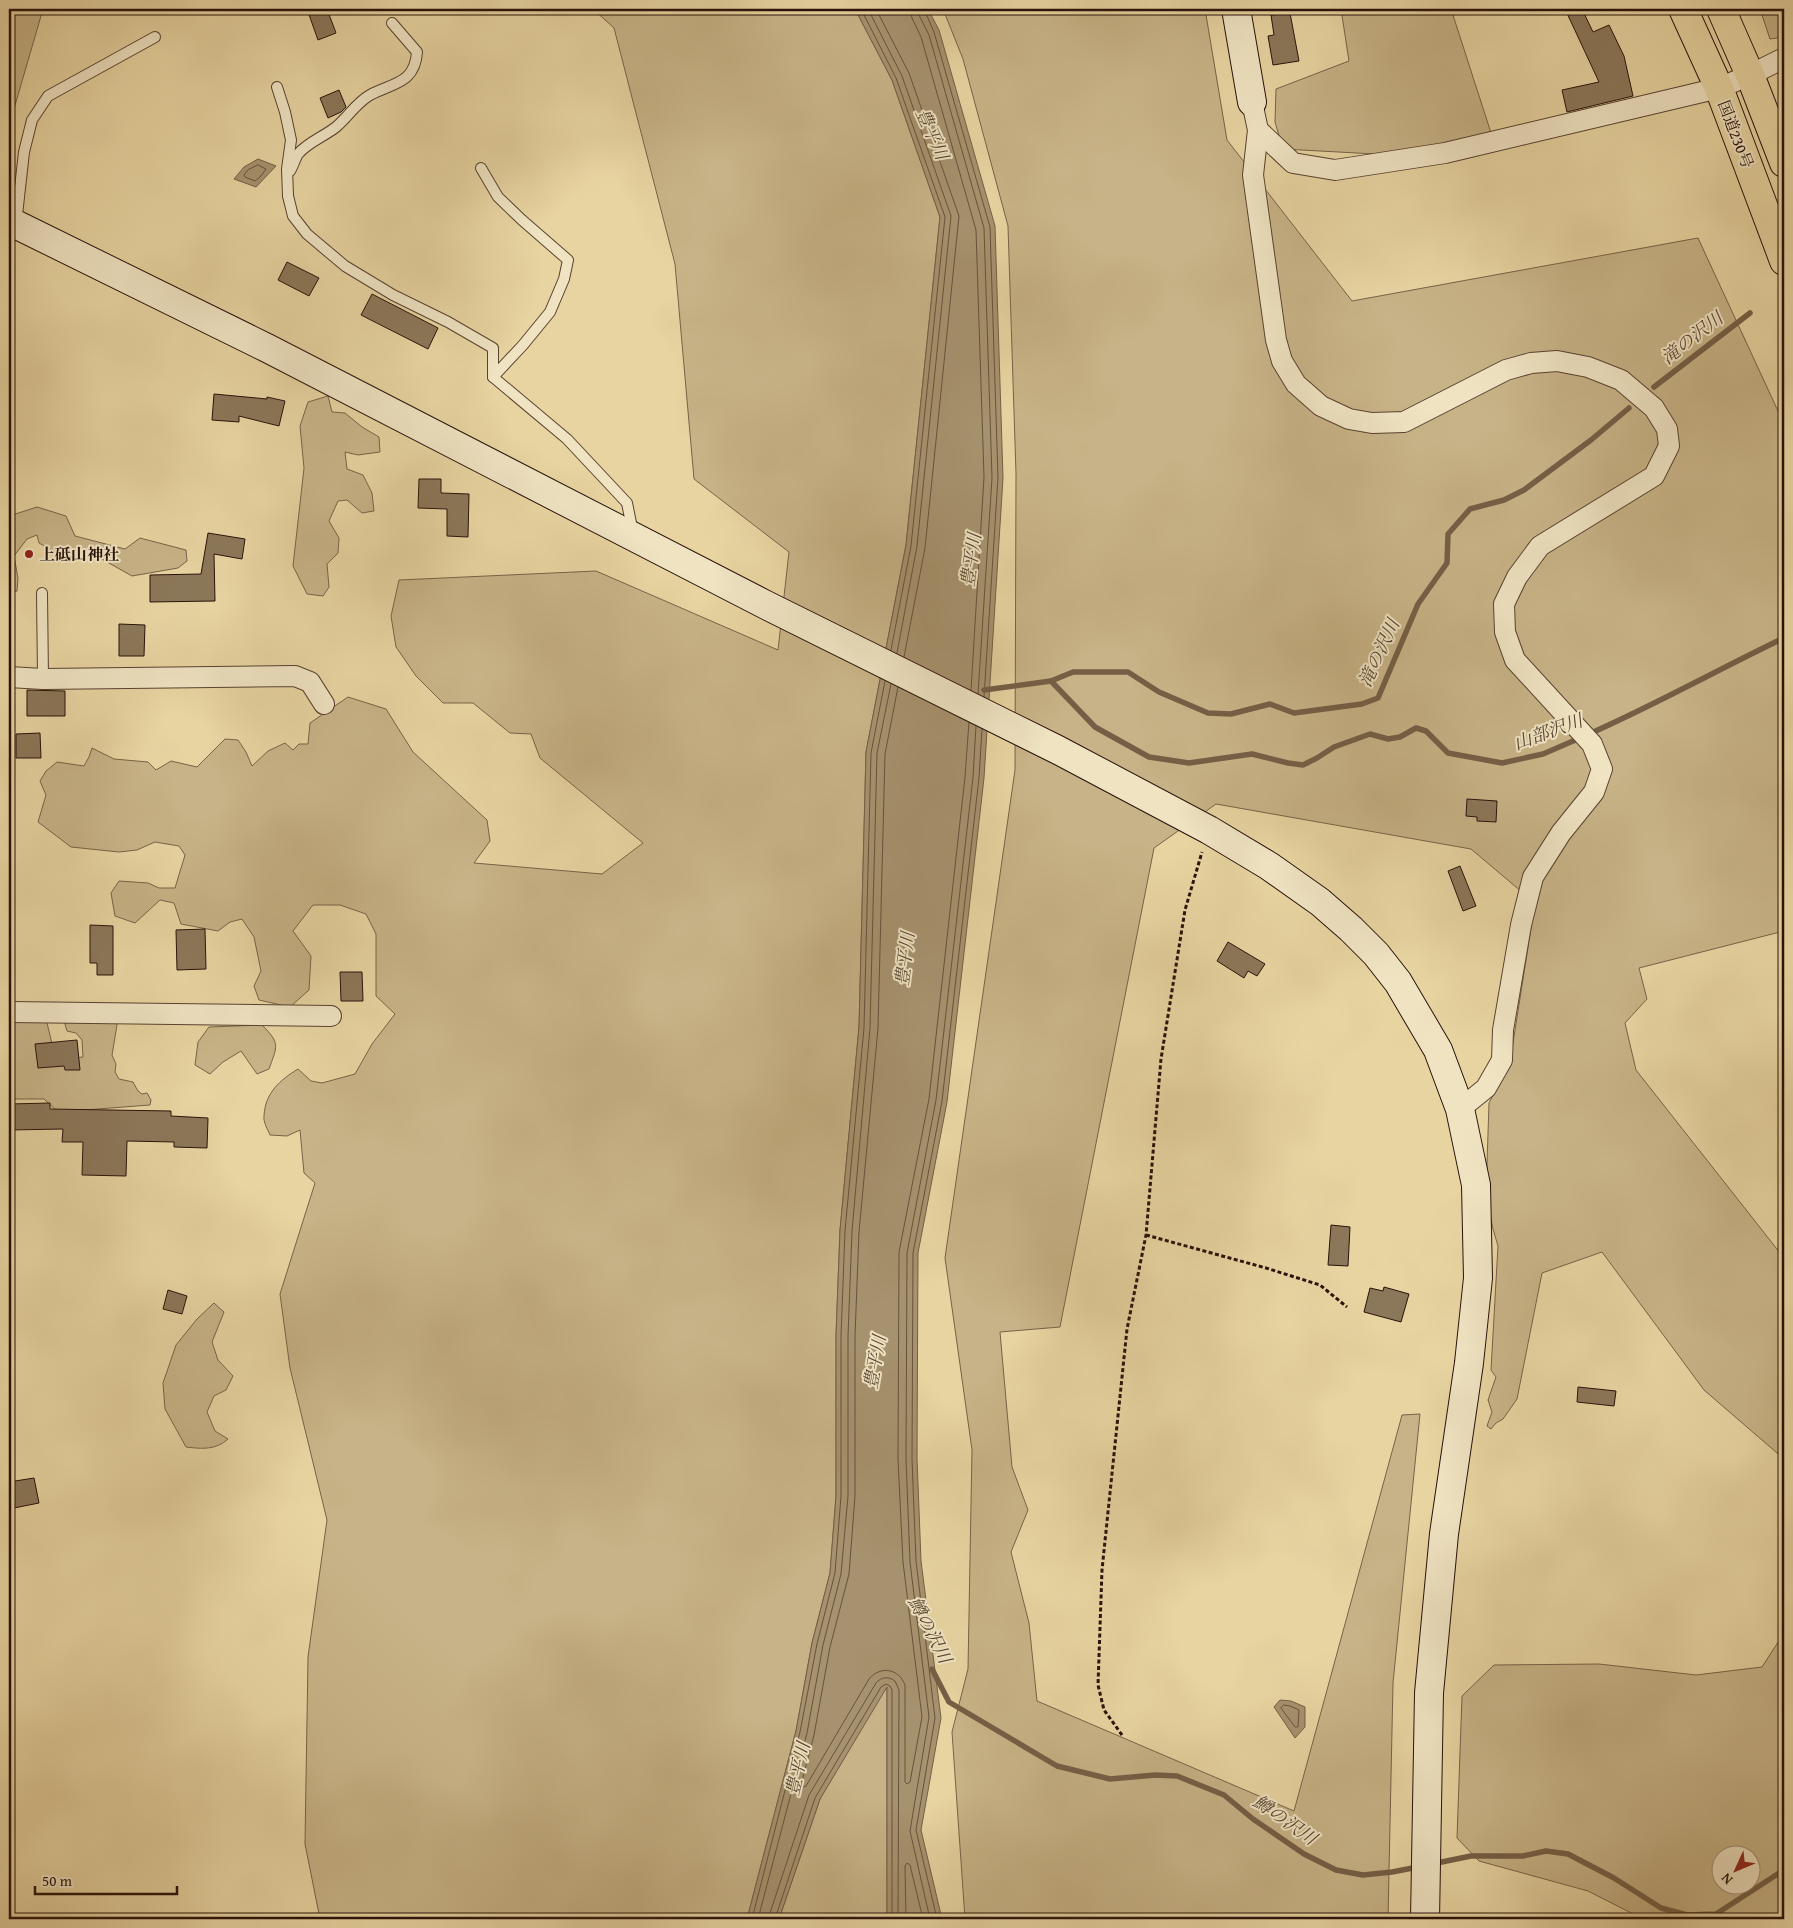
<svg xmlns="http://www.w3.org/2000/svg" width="1793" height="1928" font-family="'Gentium Book Plus','Noto Serif JP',serif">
<rect width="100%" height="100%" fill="#e7d4a1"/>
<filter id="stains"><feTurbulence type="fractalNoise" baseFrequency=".004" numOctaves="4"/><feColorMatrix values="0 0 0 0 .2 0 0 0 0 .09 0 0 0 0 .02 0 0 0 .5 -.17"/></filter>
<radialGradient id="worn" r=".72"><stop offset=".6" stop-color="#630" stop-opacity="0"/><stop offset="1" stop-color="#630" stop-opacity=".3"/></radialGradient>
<g fill="#c7b387" stroke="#786248" fill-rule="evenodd">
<path d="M9 9H43L11 119H9Z"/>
<path d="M593 9H855L892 80 940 217 906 545 866 752 859 1027 840 1230 836 1336V1496L830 1573 812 1643 796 1731 747 1919H320L305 1844 308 1657 327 1520 290 1368 280 1294 315 1183 304 1173 300 1130 287 1136 270 1135C268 1130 263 1122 264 1116 265 1093 280 1080 298 1069L311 1081 322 1083 355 1074 372 1044 395 1014 376 996V934L366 914 340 905H313L293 931 311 956 309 990 290 1007 259 1000 254 986 261 971 254 937 242 919 230 922 218 931 181 924 174 903 160 900 135 923 115 916 111 893 119 881 148 883 159 888H175L185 855 179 846 155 842 137 850 119 852 71 847 38 822 46 795 40 781 46 771 57 762 84 766 89 757 92 748 114 759 148 762 156 770 171 761 197 767 225 739 238 740 246 752 252 766 268 751 285 743 293 750 299 744H308L310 723 348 697 386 709 413 752 487 820 490 841 474 863 602 874 643 843 540 758 531 734 510 733 473 703H443L416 676 396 647 391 616 399 580 596 571 778 650 789 552 694 479 675 264 614 28Z"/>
<path d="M943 9H1205L1227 140 1352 301 1698 238 1784 424V931L1639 968 1647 999 1625 1023 1636 1070 1784 1258V1459L1704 1390 1602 1252 1542 1273 1517 1399 1503 1419 1496 1423 1491 1429 1487 1426 1492 1412 1488 1400 1496 1377 1491 1370 1498 1246 1493 1229 1486 1195 1489 1103 1510 1062 1535 903 1471 849 1216 804 1154 848 1060 1327 1000 1332 1012 1467 1028 1510 1011 1552 1029 1623 1037 1701 1294 1811 1402 1415 1420 1414 1393 1683 1388 1919H965L952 1732 968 1669 972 1450 945 1258 1015 770 1016 474 1008 226 963 59Z"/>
<path d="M1341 9H1451L1492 136 1412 156 1283 149 1275 122 1276 89 1349 61Z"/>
<path d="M1760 9H1784V37L1770 39Z"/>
<path d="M328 396 332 412 345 413 362 427 379 437 380 452 358 455 345 452 347 469 363 475 372 493 374 511 362 513 347 500 338 501 329 521 339 538 338 553 327 564 329 587 323 596 307 594 293 566 304 468 300 426 308 402Z"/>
<path d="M37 507 66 516 75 536 125 549 140 538 186 550 187 561 178 568 132 576 84 549 57 553 39 543 37 535 27 539 14 556 18 578 17 591 9 593V516Z"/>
<path d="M37 1019 47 1023 55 1056 60 1059 83 1057 82 1040 76 1033 67 1031 64 1021 115 1019 117 1025 112 1055 116 1064 115 1072 119 1079 133 1082 138 1091 142 1094 147 1093 151 1100 150 1105 58 1112 44 1099H9V1022Z"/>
<path d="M262 1025C281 1044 277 1046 269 1069L257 1074 241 1051 223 1062 210 1074 195 1065 198 1042 209 1027Z"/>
<path d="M214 1303 224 1312 212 1342 218 1360 233 1376 226 1390 214 1396 207 1412 215 1431 228 1439C216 1450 202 1449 186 1447L165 1409 163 1383 176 1345 197 1319Z"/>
<path d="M1784 1491V1919H1643L1588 1891 1479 1861 1457 1838 1462 1696 1494 1665 1599 1664 1696 1675 1762 1667 1782 1636ZM1720 1856H1750V1886H1720Z"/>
<path d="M887 1685V1919H779L820 1799Z"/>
</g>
<g fill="#a6926e" stroke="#745f46">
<path d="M855 9H928L939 30 995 226 1003 478 984 778 947 1102 918 1253 917 1458 921 1561 941 1718 921 1830 942 1919H887V1687L820 1799 779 1919H747L796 1731 812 1643 830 1573 836 1496V1336L840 1230 859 1027 866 752 906 545 940 217 892 80Z"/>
<path d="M258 159 276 166 256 187 234 179 244 167Z"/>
<path d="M1280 1700 1291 1701 1305 1707V1727L1295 1738 1274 1707Z"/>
</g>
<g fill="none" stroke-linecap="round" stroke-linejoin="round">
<g stroke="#67523c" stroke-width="1">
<path d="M861 9 896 78 945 217 911 546 891 650"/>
<path d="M868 9 902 76 951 216 917 546 897 653"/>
<path d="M876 9 909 73 959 216 925 548 904 657"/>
<path d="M910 9 912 18 921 37 976 230 984 477 971 690"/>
<path d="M918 9 919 15 929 35 984 228 992 478 978 694"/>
<path d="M924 9 934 32 990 227 998 478 984 697"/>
<path d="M258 165 266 169 260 177 255 181 245 177 244 175 248 170Z"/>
<path d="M898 687 885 754 878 1028 859 1232 855 1336V1496L849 1574 830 1647 814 1735 801 1785 803 1787 806 1786 869 1679C881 1665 899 1669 905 1685V1782L907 1784 910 1782 922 1717 903 1562 898 1459 899 1252 929 1099 965 777 969 722"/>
<path d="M1284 1705 1290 1706 1299 1710 1298 1727H1295L1281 1708Z"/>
<path d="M752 1919 800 1732 817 1644 835 1573 841 1496V1336L845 1231 864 1028 871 753 885 681"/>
<path d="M758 1919 807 1733 823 1645 841 1574 848 1496V1336L852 1231 870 1028 877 753 891 684"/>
<path d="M768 1919 809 1795 876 1683C881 1677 888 1676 895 1681L899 1690 898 1919"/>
<path d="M775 1919 815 1798 881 1687 886 1684 890 1686 892 1690V1919"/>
<path d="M906 1919 905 1866 907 1863 910 1865 923 1919"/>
<path d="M930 1919 910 1831 929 1717 910 1562 906 1459 907 1253 936 1100 973 777 976 726"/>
<path d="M937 1919 916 1830 935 1718 916 1561 912 1459 913 1253 942 1101 979 778 982 729"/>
</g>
<g stroke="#745f46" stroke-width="5.5">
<path d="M1654 387 1750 313"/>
<path d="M1051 681 1095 727 1149 757 1189 763 1252 754 1288 763 1303 765 1317 758 1334 747 1370 734 1388 739 1400 737 1416 728 1426 731 1448 753 1502 763 1543 754 1580 738"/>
<path d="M984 690 1051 681 1073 672H1128L1159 692 1208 713 1231 714 1270 704 1294 713 1362 704 1378 698 1418 604 1447 563 1448 534 1470 509 1504 500 1524 490 1591 440 1629 408"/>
<path d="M1589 734C1655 705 1719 669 1784 638"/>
<path d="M932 1669 949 1702 1057 1766 1110 1779 1155 1775 1177 1776 1224 1795 1253 1819 1304 1854 1336 1870 1363 1875 1392 1872 1418 1867"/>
<path d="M1432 1864 1471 1856H1523L1546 1851 1568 1854 1614 1878 1661 1908 1687 1915 1716 1914 1784 1870"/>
</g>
</g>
<g fill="#8b7759" stroke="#28120a">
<path d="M307 9H327L336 33 318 40Z"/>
<path d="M1565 9H1582L1593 32 1609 25 1624 56 1633 96 1567 112 1562 90 1599 82Z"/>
<path d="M1290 13 1299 61 1273 65 1268 36 1274 35 1271 15Z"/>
<path d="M339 90 346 107 341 112 328 118 320 98Z"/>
<path d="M287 262 319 278 309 296 278 280Z"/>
<path d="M372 294 438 328 428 349 361 315Z"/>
<path d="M214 394 267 399V397L285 401 279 426 239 416V422L212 420Z"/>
<path d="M419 479H441V493L469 494 468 537 447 536V509L418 508Z"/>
<path d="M208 533 245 539 242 559 214 554 215 601 150 602V575L201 574Z"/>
<path d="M119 624 145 625 144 656H119Z"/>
<path d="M27 690 65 691V716H27Z"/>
<path d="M40 733 41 758H16V734Z"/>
<path d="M1467 799 1497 801 1496 822 1477 821V817L1466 816Z"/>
<path d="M1460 866 1476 906 1463 911 1448 871Z"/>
<path d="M90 925 113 926V975H97V963H90Z"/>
<path d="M205 929 206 969 177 970 176 930Z"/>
<path d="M1228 942 1265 964 1257 976 1248 971 1244 978 1217 961Z"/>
<path d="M340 972H362L363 1001H341Z"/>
<path d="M77 1040 80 1070H65L64 1066 38 1068 35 1044Z"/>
<path d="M50 1103V1109L171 1111V1116L208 1118 207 1148 174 1147V1142L127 1141 126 1176 82 1175 83 1142H62L63 1129 9 1130V1104Z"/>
<path d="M1331 1225 1350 1227 1348 1266 1328 1265Z"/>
<path d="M1384 1287 1409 1294 1401 1322 1364 1312 1370 1288 1383 1291Z"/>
<path d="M168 1290 187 1296 182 1314 163 1309Z"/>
<path d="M1578 1387 1616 1391 1614 1406 1577 1402Z"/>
<path d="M34 1478 39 1503 9 1509V1482Z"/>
</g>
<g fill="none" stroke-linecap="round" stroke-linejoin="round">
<defs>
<g id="lane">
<path d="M277 87 285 112 291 140 287 169 288 196 293 216 307 234 345 266 393 295 448 322 493 348V377L567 439 627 503 633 533"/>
<path d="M481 168 498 197 522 220 568 260 564 279 550 312 523 345 493 377"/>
<path d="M290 171C293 166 295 159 298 154 308 142 325 136 336 127 348 117 356 103 370 95 392 83 415 84 417 52L392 23"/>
<path d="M16 224 24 152 32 120 48 96 155 37"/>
<path d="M42 593 43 679"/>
</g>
<g id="street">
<path d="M1252 102 1258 130 1293 163 1335 170 1445 153 1719 88 1750 75 1784 58"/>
<path d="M1258 130 1253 175 1276 340 1282 361 1296 384 1321 406 1349 419 1372 423 1404 422 1506 370 1531 363 1557 361 1588 367 1621 380 1654 408 1667 429 1669 446 1654 476 1540 546 1517 577 1504 604 1505 632 1515 660 1592 744 1602 769 1594 792 1561 833 1533 877 1521 925 1503 1030 1502 1060 1486 1088 1460 1109"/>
<path d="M9 677 43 679 295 676 310 682 324 704"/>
<path d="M9 1012 331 1016"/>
</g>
<g id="secondary">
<path d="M1236 9 1252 102"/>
<path d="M9 221 267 348 766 605 1058 750 1209 830 1269 866 1320 902 1351 929 1376 954 1398 982 1438 1050 1460 1109 1476 1185 1478 1278 1469 1363 1444 1534 1429 1693 1425 1919"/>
</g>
<g id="highway">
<path d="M1683 9 1719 88 1784 261"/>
<path d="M1721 9 1750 75 1784 163"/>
</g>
</defs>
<use href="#lane" stroke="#584230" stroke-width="12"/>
<use href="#street" stroke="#584230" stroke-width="22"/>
<use href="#secondary" stroke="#28120a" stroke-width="30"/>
<use href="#highway" stroke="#28120a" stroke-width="30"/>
<g stroke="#28120a" stroke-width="3" stroke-dasharray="4 2.5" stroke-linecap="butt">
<path d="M1146 1235 1266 1268 1320 1285 1347 1307"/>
<path d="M1122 1735 1104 1710 1098 1685 1102 1570 1127 1329 1146 1235 1161 1059 1185 910 1202 852"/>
</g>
<use href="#lane" stroke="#efe3c2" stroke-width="10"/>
<use href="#street" stroke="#efe3c2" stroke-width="20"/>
<use href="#secondary" stroke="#efe3c2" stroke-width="28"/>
<use href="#highway" stroke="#e7d4a1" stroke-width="28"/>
</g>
<circle fill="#8f2418" stroke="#efe3c2" stroke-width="2" cx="29" cy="554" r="5"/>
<g text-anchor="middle" stroke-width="4" stroke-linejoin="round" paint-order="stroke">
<g font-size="16" fill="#28120a" stroke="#efe3c2">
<text transform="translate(1736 134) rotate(69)" y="6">国道230号</text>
</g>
<g font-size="16" font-weight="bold" fill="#28120a" stroke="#efe3c2" text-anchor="start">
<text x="39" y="560">上砥山神社</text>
</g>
<g font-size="18" font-style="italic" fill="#5a4532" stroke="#efe3c2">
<text transform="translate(932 134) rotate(66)" y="6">豊平川</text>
<text transform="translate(1692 338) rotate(-38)" y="6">滝の沢川</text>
<text transform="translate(971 560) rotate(-82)" y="6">豊平川</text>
<text transform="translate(1379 653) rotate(-65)" y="6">滝の沢川</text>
<text transform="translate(1548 732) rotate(-20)" y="6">山部沢川</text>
<text transform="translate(905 959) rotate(-83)" y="6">豊平川</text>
<text transform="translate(875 1362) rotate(-80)" y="6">豊平川</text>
<text transform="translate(930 1630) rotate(63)" y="6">鱒の沢川</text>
<text transform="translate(798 1769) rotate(-77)" y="6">豊平川</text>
<text transform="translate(1285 1820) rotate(35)" y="6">鱒の沢川</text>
</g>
</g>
<rect width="1793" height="1928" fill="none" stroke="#e7d4a1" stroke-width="30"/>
<rect x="10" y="10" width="1773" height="1908" fill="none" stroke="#28120a" stroke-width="2.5"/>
<rect x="15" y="15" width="1763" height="1898" fill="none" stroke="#28120a"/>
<g transform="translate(1736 1870) rotate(226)"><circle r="24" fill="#efe3c2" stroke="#9f8f78"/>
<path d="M0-4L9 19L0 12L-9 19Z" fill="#8f2418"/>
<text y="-8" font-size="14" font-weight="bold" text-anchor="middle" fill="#28120a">N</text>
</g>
<path d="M35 1886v8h142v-8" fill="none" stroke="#28120a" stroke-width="2.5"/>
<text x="42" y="1886" font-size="15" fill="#28120a" stroke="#efe3c2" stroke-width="4" paint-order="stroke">50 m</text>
<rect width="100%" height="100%" filter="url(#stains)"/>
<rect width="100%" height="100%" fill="url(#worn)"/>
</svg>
